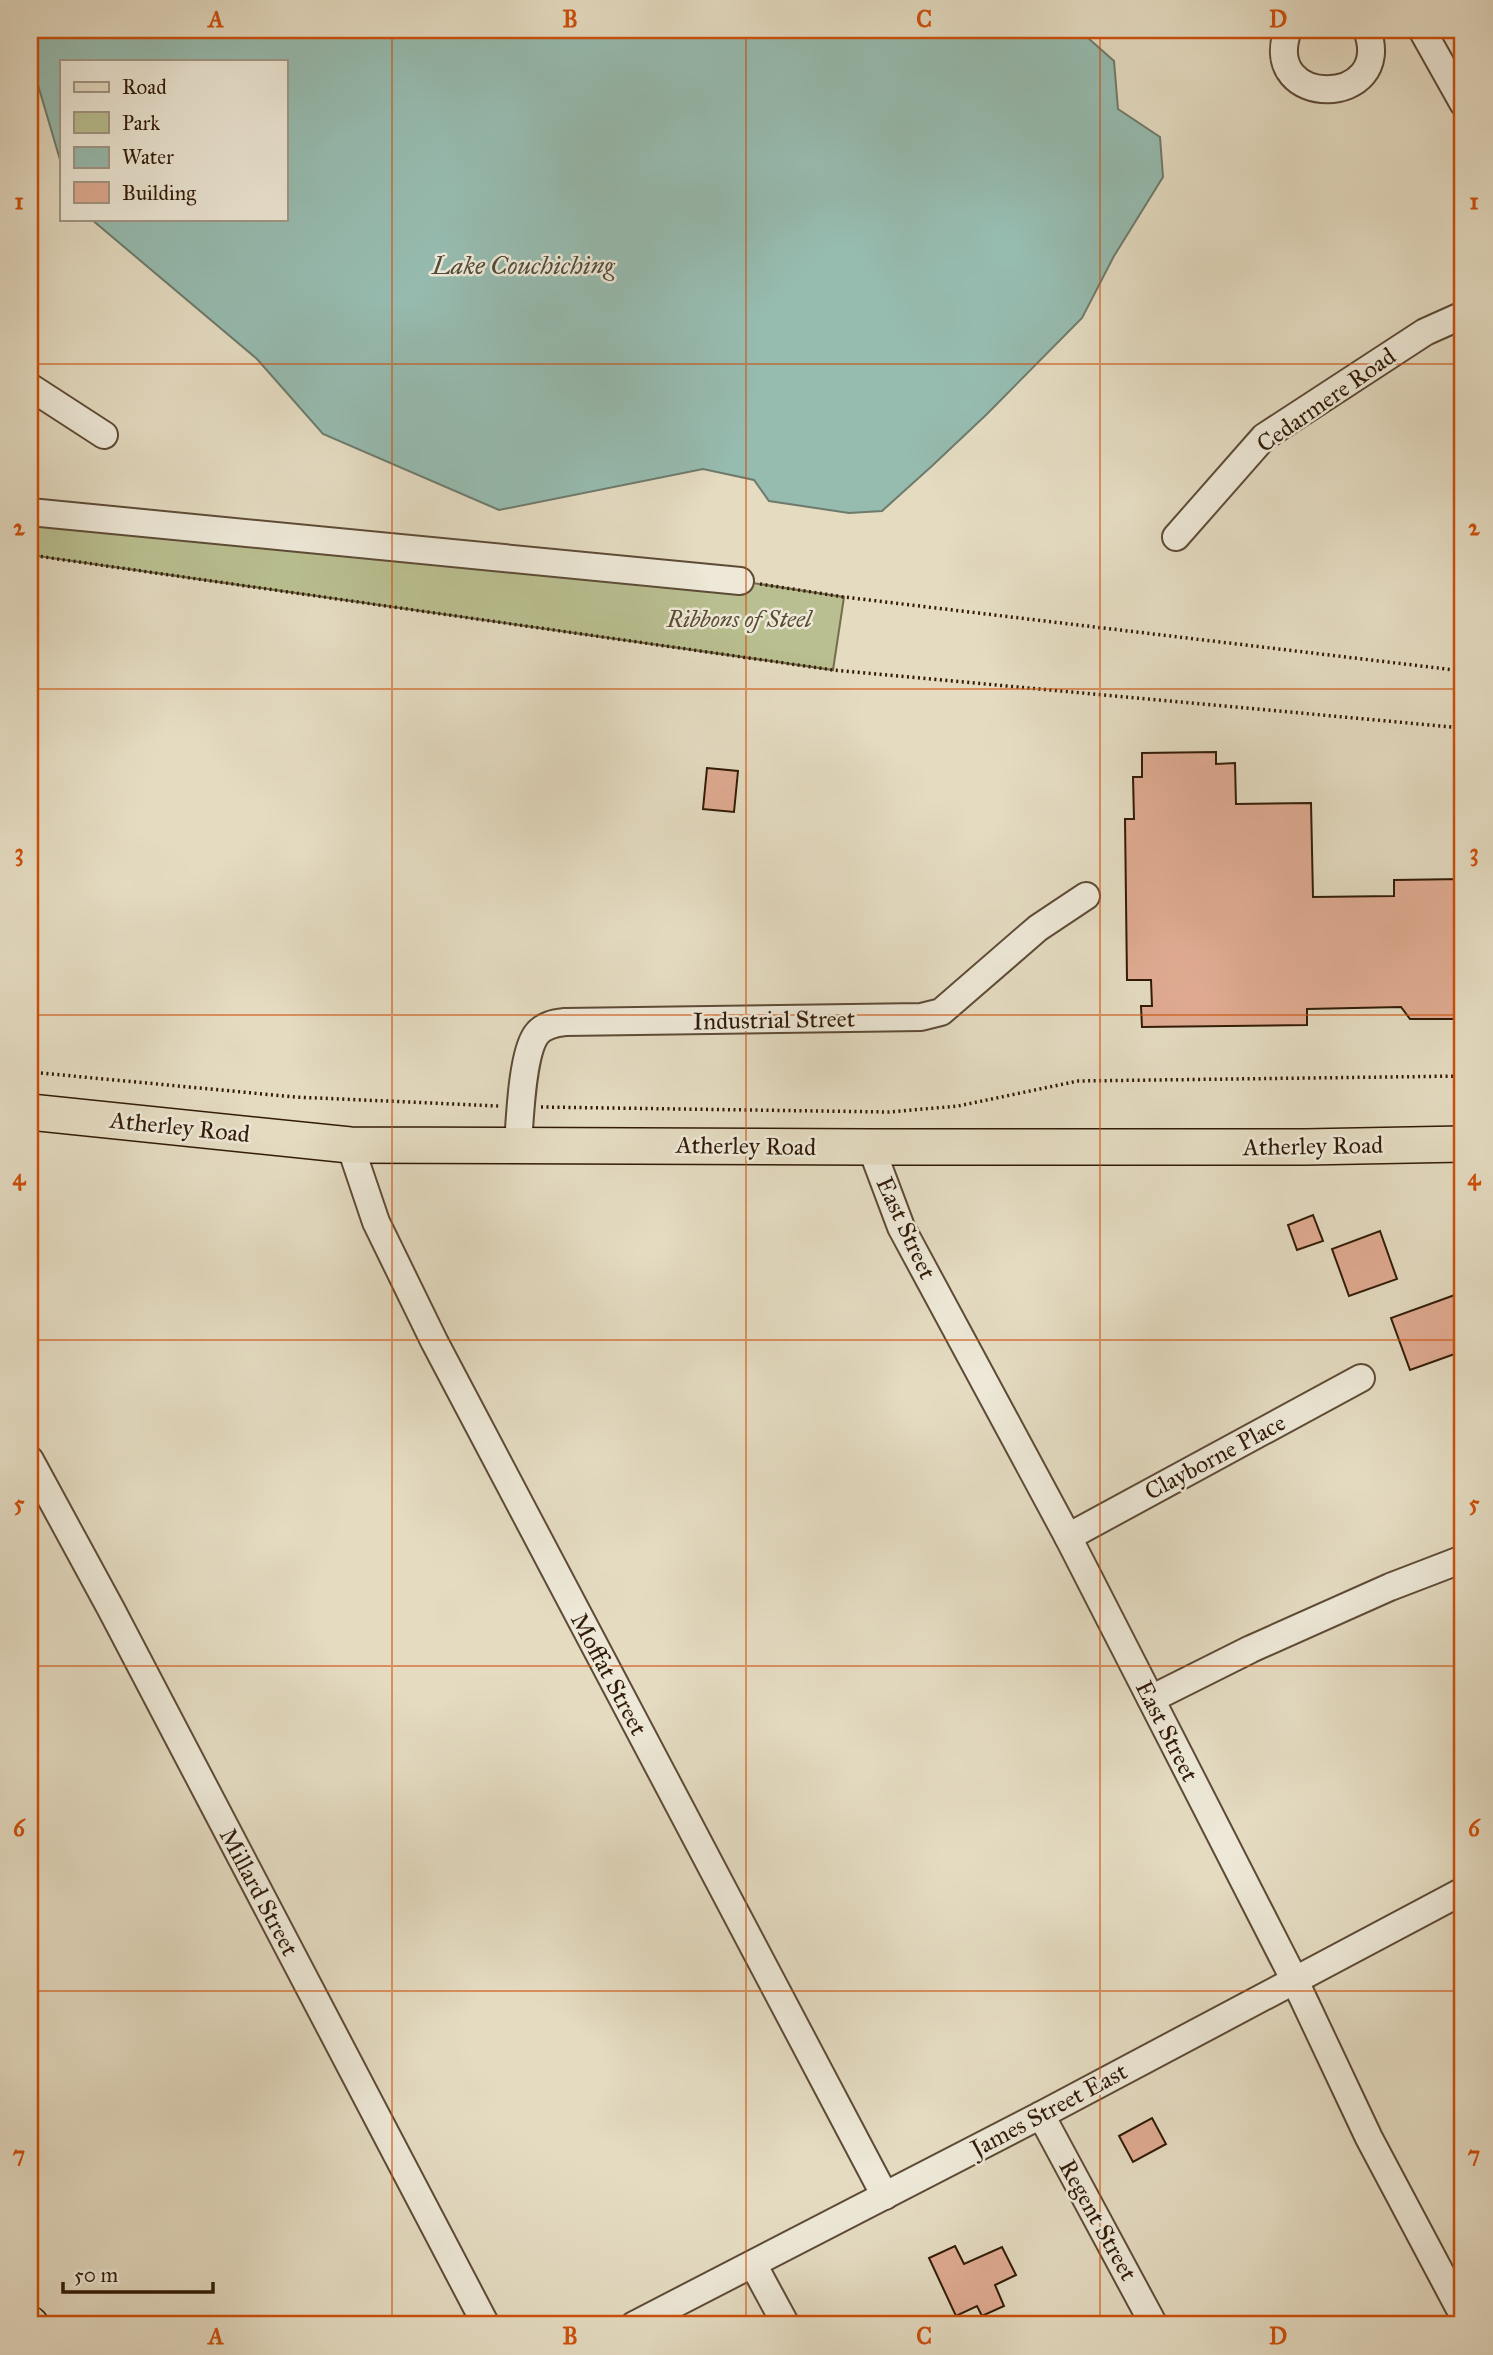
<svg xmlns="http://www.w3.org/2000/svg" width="1493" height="2355" font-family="'IM FELL Great Primer',serif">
<rect width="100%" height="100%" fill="#e4dbc1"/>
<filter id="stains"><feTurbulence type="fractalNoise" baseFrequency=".00286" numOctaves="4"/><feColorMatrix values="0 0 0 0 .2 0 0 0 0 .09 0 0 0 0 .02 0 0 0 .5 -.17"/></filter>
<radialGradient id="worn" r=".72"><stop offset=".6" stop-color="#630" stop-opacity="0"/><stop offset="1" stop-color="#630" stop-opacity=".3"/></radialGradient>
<path fill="#b9bf90" stroke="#756d4c" stroke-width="2" d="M30 512 740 581 844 597 833 670 30 555Z"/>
<path fill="#96bbaf" stroke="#6e7b6c" stroke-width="2" d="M30 30H1079L1114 61 1118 109 1160 137 1163 177 1114 256 1082 318 987 414 933 465 882 511 849 513 769 501 754 480 703 469 499 510 323 434 257 359 91 219H285V61H61V163L30 58Z"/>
<g fill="#e0ab92" stroke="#311b07" stroke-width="2">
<path d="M1216 752V764L1235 763 1236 804 1311 803 1313 897 1394 896V880L1463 879V1019H1410L1401 1007 1307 1009V1025L1142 1027 1141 1006H1152L1151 980H1127L1125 819H1134L1133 777H1142V753Z"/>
<path d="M707 768 738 771 734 812 703 809Z"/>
<path d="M1313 1215 1323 1241 1297 1250 1288 1225Z"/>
<path d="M1380 1231 1397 1279 1349 1296 1332 1249Z"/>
<path d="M1463 1292V1351L1410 1370 1391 1318Z"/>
<path d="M1152 2118 1166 2144 1133 2162 1119 2136Z"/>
<path d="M955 2246 964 2264 1002 2247 1016 2275 995 2285 1004 2306 982 2316 977 2306 956 2316 929 2258Z"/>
</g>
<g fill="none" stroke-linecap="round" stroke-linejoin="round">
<defs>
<g id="minor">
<path d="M1288 30C1259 110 1396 108 1367 30"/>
<path d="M1422 30 1463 103"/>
<path d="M30 387 104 435"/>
<path d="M30 512 740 581"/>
<path d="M1176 537 1264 437 1425 332 1463 315"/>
<path d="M518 1144C520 1118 522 1055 536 1035 543 1025 555 1023 565 1022L921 1017 941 1012 1038 928 1086 896"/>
<path d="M350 1145 376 1222 434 1341 885 2196"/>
<path d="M871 1147 901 1227 1068 1537 1294 1979 1369 2138 1463 2315"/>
<path d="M30 1460 111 1609 486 2325"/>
<path d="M1068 1537 1361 1378"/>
<path d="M1151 1699 1251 1649 1390 1587 1463 1559"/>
<path d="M1041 2115 1154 2325"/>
<path d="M753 2264 786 2325"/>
<path d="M634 2325 1041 2115 1463 1891"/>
</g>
<g id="major">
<path d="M30 1112 350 1145 871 1147H1305L1463 1144"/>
<path d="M30 2324 31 2325"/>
</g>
</defs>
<use href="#minor" stroke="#5e4b36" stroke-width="30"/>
<use href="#major" stroke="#311b07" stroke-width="38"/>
<g stroke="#311b07" stroke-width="3.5" stroke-dasharray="2 3.5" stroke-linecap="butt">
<path d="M30 555 833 670 1463 728"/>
<path d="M760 584 844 597 1463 671"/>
<path d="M30 1072 295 1097 499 1106"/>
<path d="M541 1107 889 1112 958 1106 1078 1081 1463 1076"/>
</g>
<use href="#minor" stroke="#ede8d7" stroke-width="26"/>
<use href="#major" stroke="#e4dbc1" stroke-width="35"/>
</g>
<path fill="none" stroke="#cd500b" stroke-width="2" stroke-opacity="0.55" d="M392 30V2325M746 30V2325M1100 30V2325M30 364H1463M30 689H1463M30 1015H1463M30 1340H1463M30 1666H1463M30 1991H1463"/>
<g text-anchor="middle" stroke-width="5" stroke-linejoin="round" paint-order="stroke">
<g font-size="24" fill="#311b07" stroke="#ede8d7">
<text transform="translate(1326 400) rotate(-35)" y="8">Cedarmere Road</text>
<text transform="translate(774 1020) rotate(-1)" y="8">Industrial Street</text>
<text transform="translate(180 1127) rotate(6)" y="8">Atherley Road</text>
<text transform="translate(746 1146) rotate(1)" y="8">Atherley Road</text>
<text transform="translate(1313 1146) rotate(-1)" y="8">Atherley Road</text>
<text transform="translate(906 1228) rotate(65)" y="8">East Street</text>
<text transform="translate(1215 1457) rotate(-28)" y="8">Clayborne Place</text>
<text transform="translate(609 1674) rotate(62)" y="8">Moffat Street</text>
<text transform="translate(1167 1731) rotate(63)" y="8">East Street</text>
<text transform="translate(259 1892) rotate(62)" y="8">Millard Street</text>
<text transform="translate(1049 2110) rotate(-28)" y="8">James Street East</text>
<text transform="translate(1098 2220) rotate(61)" y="8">Regent Street</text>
</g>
<g font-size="24" font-style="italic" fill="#5a4c30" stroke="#ede8d7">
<text x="739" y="627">Ribbons of Steel</text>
</g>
<g font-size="26" font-style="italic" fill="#4f4b39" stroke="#ede8d7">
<text x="523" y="274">Lake Couchiching</text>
</g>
</g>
<rect width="1493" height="2355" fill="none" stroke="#e4dbc1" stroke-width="77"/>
<rect x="60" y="60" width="228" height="161" fill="#ede8d7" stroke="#a29684" stroke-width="2"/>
<rect x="74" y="82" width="35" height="10" fill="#e4dbc1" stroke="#a29684" stroke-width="2"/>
<text x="122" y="94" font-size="21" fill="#311b07">Road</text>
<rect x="74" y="112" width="35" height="21" fill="#b9bf90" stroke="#a29684" stroke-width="2"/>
<text x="122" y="130" font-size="21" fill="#311b07">Park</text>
<rect x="74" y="147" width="35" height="21" fill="#96bbaf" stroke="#a29684" stroke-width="2"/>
<text x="122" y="164" font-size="21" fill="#311b07">Water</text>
<rect x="74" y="182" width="35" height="21" fill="#e0ab92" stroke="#a29684" stroke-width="2"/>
<text x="122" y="200" font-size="21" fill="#311b07">Building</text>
<path d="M63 2282v10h150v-10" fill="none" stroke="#311b07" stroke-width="3.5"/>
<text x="74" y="2282" font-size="21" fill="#311b07" stroke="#ede8d7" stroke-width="5" paint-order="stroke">50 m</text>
<rect x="38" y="38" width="1416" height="2278" fill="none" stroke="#cd500b" stroke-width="2.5"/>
<g font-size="23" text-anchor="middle" font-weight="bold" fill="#cd500b">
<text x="216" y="27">A</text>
<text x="570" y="27">B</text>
<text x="924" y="27">C</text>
<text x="1278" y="27">D</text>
<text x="19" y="209">1</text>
<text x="1474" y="209">1</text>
<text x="19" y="535">2</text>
<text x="1474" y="535">2</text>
<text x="19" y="860">3</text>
<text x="1474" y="860">3</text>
<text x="19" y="1185">4</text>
<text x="1474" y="1185">4</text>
<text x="19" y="1511">5</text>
<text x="1474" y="1511">5</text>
<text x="19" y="1836">6</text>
<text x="1474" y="1836">6</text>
<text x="19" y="2162">7</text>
<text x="1474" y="2162">7</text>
<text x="216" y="2344">A</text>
<text x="570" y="2344">B</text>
<text x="924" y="2344">C</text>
<text x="1278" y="2344">D</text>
</g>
<rect width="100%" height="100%" filter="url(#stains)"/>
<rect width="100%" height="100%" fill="url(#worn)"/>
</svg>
